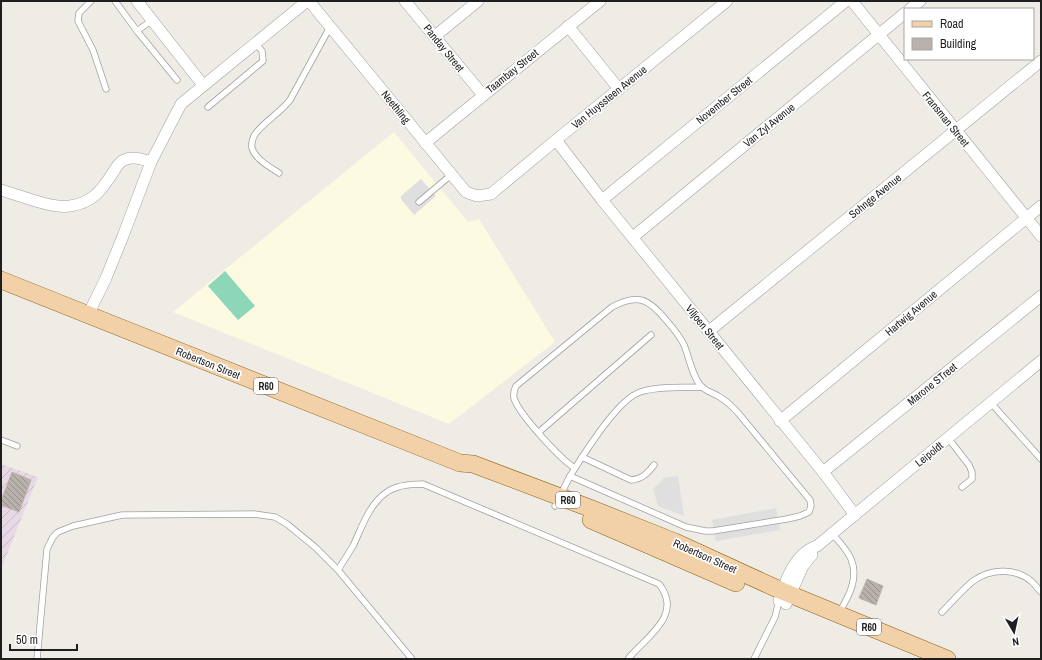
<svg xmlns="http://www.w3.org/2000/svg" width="1042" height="660" font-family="'Archivo Narrow',sans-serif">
<defs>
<pattern id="industrial-furrows" width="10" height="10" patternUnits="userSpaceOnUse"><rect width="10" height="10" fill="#e7d9e5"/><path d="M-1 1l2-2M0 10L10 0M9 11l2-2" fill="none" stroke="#c6bac4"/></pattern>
<pattern id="building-back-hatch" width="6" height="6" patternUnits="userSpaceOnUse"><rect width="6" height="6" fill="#b8b1ac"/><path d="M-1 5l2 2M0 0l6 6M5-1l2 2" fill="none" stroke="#958f8b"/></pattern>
</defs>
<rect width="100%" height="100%" fill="#efece6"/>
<path fill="url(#industrial-furrows)" d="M1 464 38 477 1 569Z"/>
<path fill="#fcfbe2" d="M394 132 468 222 479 219 555 342 449 424 173 312Z"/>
<path fill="#8dd6b8" d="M225 271 255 306 238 320 208 286Z"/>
<g fill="#dfdfdf">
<path d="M421 179 436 196 414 215 401 199V196Z"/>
<path d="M678 476 684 516 658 506 653 489 664 478Z"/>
<path d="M776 508 780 530 716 541 712 520Z"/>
</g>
<g fill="url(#building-back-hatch)" stroke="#bfb3aa">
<path d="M12 472 31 480 19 512 1 505V501Z"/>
<path d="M867 579 883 586 876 605 859 598Z"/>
</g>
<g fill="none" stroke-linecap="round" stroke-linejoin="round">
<defs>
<g id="lane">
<path d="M91 1 79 13 78 21 93 50 106 89"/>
<path d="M115 1 137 31"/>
<path d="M152 20 137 31 177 80"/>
<path d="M208 107 263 61 262 51 255 43"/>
<path d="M279 173C270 167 255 159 252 148 251 144 253 136 256 133 264 122 280 113 290 100L330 27"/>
<path d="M419 202 451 175"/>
<path d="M991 403 1041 459"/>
<path d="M539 432 651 335"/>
<path d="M948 438 969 465 972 472V479L962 487"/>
<path d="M1 440 17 446"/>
<path d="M582 457 631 480C642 479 647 474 654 465"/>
<path d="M570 476C584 454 617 400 640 392 659 386 682 388 702 387"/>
<path d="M555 506 570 476 686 527 705 531H713L787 519 800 516 809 512 811 506 810 500 739 414C733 407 727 401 718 396 713 393 706 391 702 387 693 379 689 357 684 345 680 336 673 328 666 320 649 299 638 293 612 307L516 386C514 390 513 393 514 398 518 413 561 460 575 468"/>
<path d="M832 533C838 541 847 549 851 559 859 578 849 596 839 613"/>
<path d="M338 570C343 562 348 554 353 546 362 527 369 504 387 492 397 485 411 484 423 484L659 584C684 615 646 637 628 659"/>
<path d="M942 612C952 602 962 590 973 581 990 569 1014 567 1031 581 1035 584 1038 589 1041 592"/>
<path d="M37 659 47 549 53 537 58 532 73 526 122 515 254 514 275 517 287 524 315 547 338 570 412 659"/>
<path d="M754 659 775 617 779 601"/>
</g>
<g id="street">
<path d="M137 1 203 85"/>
<path d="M309 1 466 192 477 196 491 194 556 140 727 1"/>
<path d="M405 1 483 95"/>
<path d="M852 1 1041 236"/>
<path d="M910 9 920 1"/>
<path d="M568 26 619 89"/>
<path d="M435 36 478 1"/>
<path d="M556 140 602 200 823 472 855 515"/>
<path d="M425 143 600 1"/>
<path d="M1 190C19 195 52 209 70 206 92 203 101 191 112 174 116 169 117 163 124 160 133 156 142 159 151 162"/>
<path d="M602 200 846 1"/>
<path d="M633 237 905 13"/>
<path d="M88 315 106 278 123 236 151 162 181 104 307 1"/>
<path d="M709 331 1041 61"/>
<path d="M780 421 1041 206"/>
<path d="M823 472 1041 296"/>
<path d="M779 601C785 581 795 553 817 546L1041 361"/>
<path d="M786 604 803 566 812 555"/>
</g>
<g id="primary">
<path d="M1 280 460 463 473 464 592 509 675 542 782 591 947 659"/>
<path d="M591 520 736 583"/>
</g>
</defs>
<use href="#lane" stroke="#a0a0a0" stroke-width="7"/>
<use href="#street" stroke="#a0a0a0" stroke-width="12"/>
<use href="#primary" stroke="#8b6010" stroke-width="18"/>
<use href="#lane" stroke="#fff" stroke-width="5.5"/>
<use href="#street" stroke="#fff" stroke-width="11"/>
<use href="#primary" stroke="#f2d1a8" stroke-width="17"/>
</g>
<g text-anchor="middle" stroke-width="3.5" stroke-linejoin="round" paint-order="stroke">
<g fill="#fff" stroke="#626262" stroke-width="1">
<rect x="254" y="378" width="24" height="16" rx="3"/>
<rect x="556" y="492" width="24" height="16" rx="3"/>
<rect x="857" y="619" width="24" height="16" rx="3"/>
</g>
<g font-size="10" font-weight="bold" fill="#1f1f1f">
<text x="266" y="390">R60</text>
<text x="568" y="504">R60</text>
<text x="869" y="631">R60</text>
</g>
<g font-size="11" fill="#1f1f1f" stroke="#fff">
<text transform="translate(444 48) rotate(51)" y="4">Panday Street</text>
<text transform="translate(512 71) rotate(-39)" y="4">Taambay Street</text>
<text transform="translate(609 97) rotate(-39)" y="4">Van Huyssteen Avenue</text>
<text transform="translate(724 100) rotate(-39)" y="4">November Street</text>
<text transform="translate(396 107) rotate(51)" y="4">Neethling</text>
<text transform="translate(946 119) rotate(51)" y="4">Fransman Street</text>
<text transform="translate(769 125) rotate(-39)" y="4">Van Zyl Avenue</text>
<text transform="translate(875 196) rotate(-39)" y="4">Sohnge Avenue</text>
<text transform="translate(911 313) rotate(-40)" y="4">Hartwig Avenue</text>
<text transform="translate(705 327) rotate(51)" y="4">Viljoen Street</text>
<text transform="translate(208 363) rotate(22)" y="4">Robertson Street</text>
<text transform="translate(932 384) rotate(-39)" y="4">Marone STreet</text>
<text transform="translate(929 454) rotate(-39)" y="4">Leipoldt</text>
<text transform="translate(705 556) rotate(24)" y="4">Robertson Street</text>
</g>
</g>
<rect width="1042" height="660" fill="none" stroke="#1f1f1f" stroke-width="4"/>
<rect x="904" y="8" width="130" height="52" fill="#ffffff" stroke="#a5a5a5"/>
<rect x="912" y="21" width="20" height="6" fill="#f2d1a8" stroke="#a5a5a5"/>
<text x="940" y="28" font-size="12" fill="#1f1f1f">Road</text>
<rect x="912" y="38" width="20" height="12" fill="#b8b1ac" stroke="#a5a5a5"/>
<text x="940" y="48" font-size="12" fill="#1f1f1f">Building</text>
<g transform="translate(1014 632) rotate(171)" stroke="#ffffff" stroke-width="3" paint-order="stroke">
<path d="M0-3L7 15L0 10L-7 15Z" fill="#1f1f1f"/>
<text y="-6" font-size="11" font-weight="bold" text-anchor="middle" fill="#1f1f1f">N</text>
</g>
<path d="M10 644v6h67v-6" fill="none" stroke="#1f1f1f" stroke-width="2"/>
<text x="16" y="644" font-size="12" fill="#1f1f1f" stroke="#ffffff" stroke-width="3" paint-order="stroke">50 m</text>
</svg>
